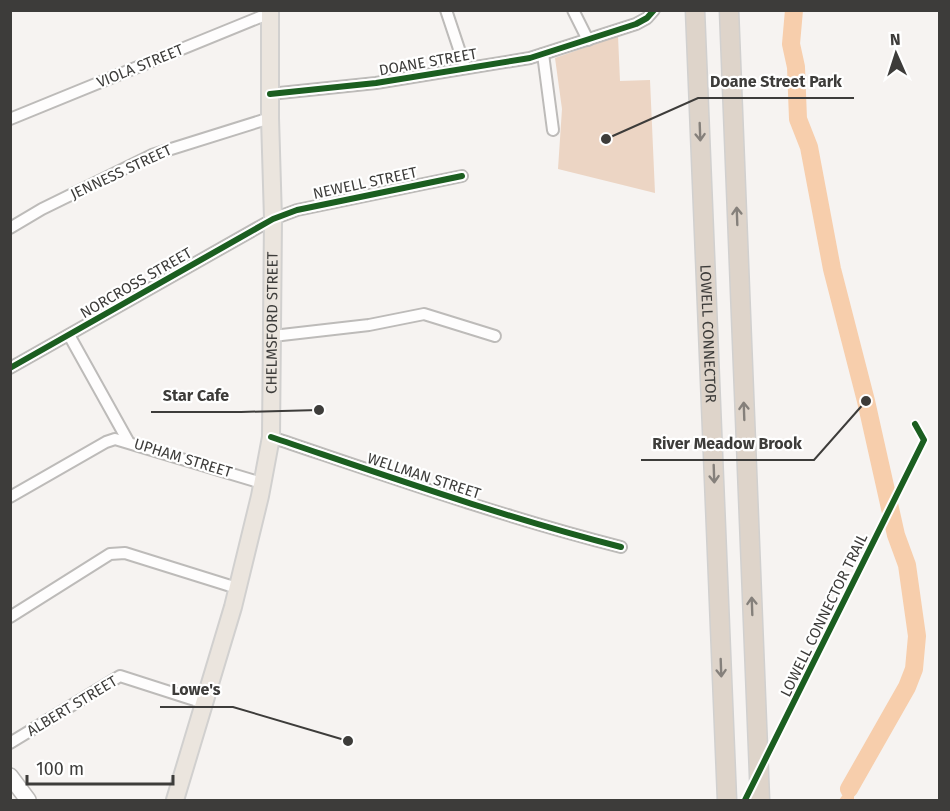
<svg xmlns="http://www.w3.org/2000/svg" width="950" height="811" font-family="'Fira Sans',sans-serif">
<rect width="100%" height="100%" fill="#f6f3f1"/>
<path fill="#ecd5c4" d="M618 36 620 81 650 80 655 193 558 169 562 109 555 58Z"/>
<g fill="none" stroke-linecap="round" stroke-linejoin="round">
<path stroke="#f7ceac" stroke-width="3" d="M841 800 849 789"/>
<path stroke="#f7ceac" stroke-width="10" d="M849 800V789"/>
<path stroke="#f7ceac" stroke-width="18" d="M794 10 791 44 796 67 798 119 809 147 832 269 866 401 896 535 907 565 917 636 914 669 907 687 849 789"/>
<defs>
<g id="street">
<path d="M446 10 465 67"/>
<path d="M573 10 588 40"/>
<path d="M543 54 553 130"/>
<path d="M270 94 376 83 530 58 636 24 647 18 654 10"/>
<path d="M10 119 270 13"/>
<path d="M10 228 42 209 152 155 270 118"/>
<path d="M69 335 128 441"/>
<path d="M273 336 369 325 424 314 495 336"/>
<path d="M10 368 273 219 297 210 462 176"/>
<path d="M271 437C387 476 503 517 621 547"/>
<path d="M10 497 106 442 115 439 262 483"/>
<path d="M10 617 110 554 125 553 237 588"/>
<path d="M10 743 120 676 204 703"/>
</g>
<path id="secondary" d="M10 776 28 800"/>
<g id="primary">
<path id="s1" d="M175 800 233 607 260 496 271 437 273 219 270 118V10"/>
</g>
<g id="highway">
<path id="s2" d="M695 10 727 800"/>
<path d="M729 10 760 800"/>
</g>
</defs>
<use href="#street" stroke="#bdbbb9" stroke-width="14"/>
<use href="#secondary" stroke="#bdbbb9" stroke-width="18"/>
<use href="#primary" stroke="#d1d0cf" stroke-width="20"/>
<use href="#highway" stroke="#d1d0cf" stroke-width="21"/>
<use href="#street" stroke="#fefdfd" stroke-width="10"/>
<use href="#secondary" stroke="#fefdfd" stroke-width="15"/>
<use href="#primary" stroke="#ebe5de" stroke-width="16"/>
<use href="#highway" stroke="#ded4ca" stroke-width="18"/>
<defs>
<g id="cycleway">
<path d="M270 94 376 83 530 58 636 24 647 18 654 10"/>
<path d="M10 368 273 219 297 210 462 176"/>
<path d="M271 437C387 476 503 517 621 547"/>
<path d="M745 800 924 440 915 424"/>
</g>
</defs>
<use href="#cycleway" stroke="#fff" stroke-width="10"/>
<use href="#cycleway" stroke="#1b5e20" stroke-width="6"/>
</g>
<defs><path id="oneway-shaft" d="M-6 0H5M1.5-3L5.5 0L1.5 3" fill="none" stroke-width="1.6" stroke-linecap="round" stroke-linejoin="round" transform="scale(1.5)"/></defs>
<g stroke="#85807b">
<use href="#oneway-shaft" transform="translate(700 132) rotate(88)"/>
<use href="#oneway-shaft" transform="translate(737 216) rotate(-92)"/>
<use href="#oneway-shaft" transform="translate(744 411) rotate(-92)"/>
<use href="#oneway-shaft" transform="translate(714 474) rotate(88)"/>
<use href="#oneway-shaft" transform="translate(752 606) rotate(-92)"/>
<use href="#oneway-shaft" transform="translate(721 668) rotate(88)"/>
</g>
<g text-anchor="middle" stroke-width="4.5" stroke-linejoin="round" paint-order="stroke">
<g font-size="15" fill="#3d3c3a" stroke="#fff">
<text transform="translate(428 62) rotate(-10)" y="5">DOANE STREET</text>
<text transform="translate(140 66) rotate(-22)" y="5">VIOLA STREET</text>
<text transform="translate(121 172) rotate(-25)" y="5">JENNESS STREET</text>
<text transform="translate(365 183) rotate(-12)" y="5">NEWELL STREET</text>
<text transform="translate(136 283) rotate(-30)" y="5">NORCROSS STREET</text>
<text dy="5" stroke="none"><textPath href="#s1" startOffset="490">CHELMSFORD STREET</textPath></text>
<text dy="5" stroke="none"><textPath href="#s2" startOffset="324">LOWELL CONNECTOR</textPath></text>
<text transform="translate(183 458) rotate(17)" y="5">UPHAM STREET</text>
<text transform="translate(424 476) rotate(18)" y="5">WELLMAN STREET</text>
<text transform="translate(824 615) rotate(-64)" y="5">LOWELL CONNECTOR TRAIL</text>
<text transform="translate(72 706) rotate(-31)" y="5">ALBERT STREET</text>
</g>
</g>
<path fill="none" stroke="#3d3c3a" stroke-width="2" d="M606 139L698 98H854M319 410L241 412H151M866 401L814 460H641M348 741L233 707H160"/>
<g fill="#3d3c3a" stroke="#fff" stroke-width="2">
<circle cx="606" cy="139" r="6"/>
<circle cx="319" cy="410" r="6"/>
<circle cx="866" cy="401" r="6"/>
<circle cx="348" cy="741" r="6"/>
</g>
<g font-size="16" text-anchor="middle" font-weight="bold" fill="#3d3c3a" stroke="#fff" stroke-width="4.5" stroke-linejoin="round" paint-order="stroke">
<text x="776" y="87">Doane Street Park</text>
<text x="196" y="401">Star Cafe</text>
<text x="727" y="449">River Meadow Brook</text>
<text x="196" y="695">Lowe's</text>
</g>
<rect width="950" height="811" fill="none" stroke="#3d3c3a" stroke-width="24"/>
<g transform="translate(896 54) rotate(357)" stroke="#ffffff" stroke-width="4.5" paint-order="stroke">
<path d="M0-4.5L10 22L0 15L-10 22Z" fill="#3d3c3a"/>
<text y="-9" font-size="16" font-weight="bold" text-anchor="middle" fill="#3d3c3a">N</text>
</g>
<path d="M27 775v9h146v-9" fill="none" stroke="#3d3c3a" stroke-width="3"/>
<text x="36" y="775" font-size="18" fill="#3d3c3a" stroke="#ffffff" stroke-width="4.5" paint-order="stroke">100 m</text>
</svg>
